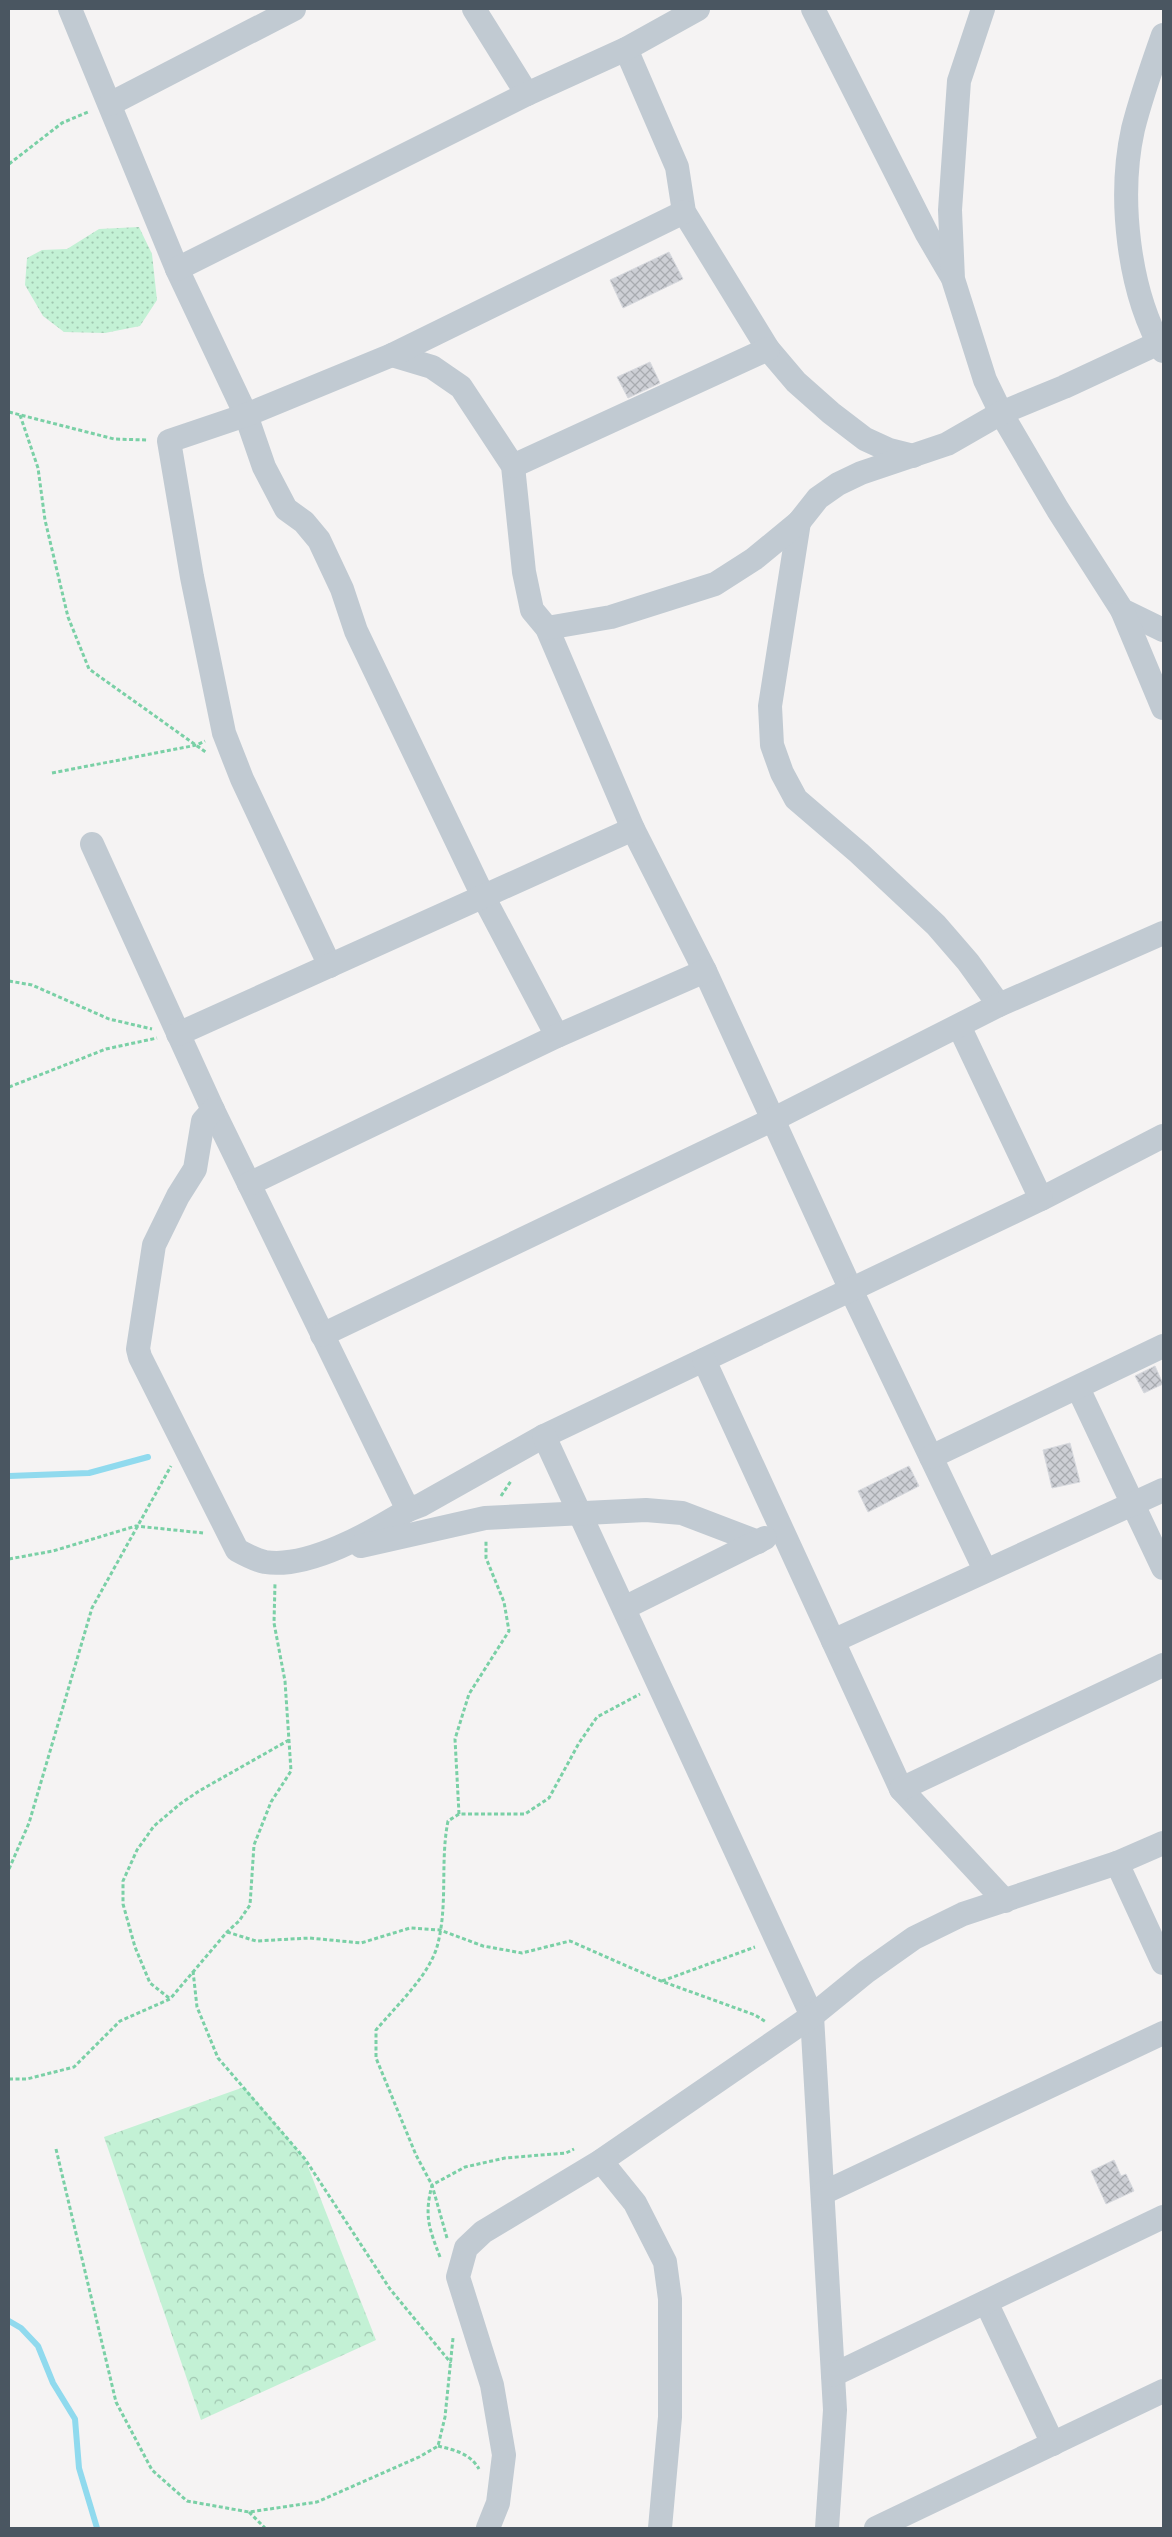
<svg xmlns="http://www.w3.org/2000/svg" width="1172" height="2537" font-family="Poppins,sans-serif">
<defs>
<pattern id="grass-dots" width="8" height="8" patternUnits="userSpaceOnUse" patternTransform="scale(1.25)"><rect width="8" height="8" fill="#c3f1d5"/><path d="M2 2h.1M6 6h.1" fill="none" stroke="#a0c6b0" stroke-width="1.8" stroke-linecap="round"/></pattern>
<pattern id="forest-crowns" width="20" height="18" patternUnits="userSpaceOnUse" patternTransform="scale(1.25)"><rect width="20" height="18" fill="#c3f1d5"/><path d="M2 6a3 3 0 1 1 6 0M12 15a3 3 0 1 1 6 0" fill="none" stroke="#a0c6b0"/></pattern>
<pattern id="building-cross-hatch" width="8" height="8" patternUnits="userSpaceOnUse" patternTransform="scale(1.25)"><rect width="8" height="8" fill="#cdcfd5"/><path d="M0 0l8 8M0 8l8-8" fill="none" stroke="#a8abb0"/></pattern>
</defs>
<rect width="100%" height="100%" fill="#f5f3f3"/>
<path fill="url(#grass-dots)" d="M139 227 152 254 157 300 140 326 105 333 64 332 43 316 25 285 27 258 42 250 67 249 99 229Z"/>
<path fill="url(#forest-crowns)" d="M244 2087 305 2159 376 2340 201 2420 104 2137Z"/>
<g fill="none" stroke-linecap="round" stroke-linejoin="round">
<g stroke="#90daee" stroke-width="6">
<path d="M9 1476 89 1473 148 1457"/>
<path d="M9 2321 21 2328 38 2346 53 2383 75 2419 79 2468 97 2528"/>
</g>
</g>
<g fill="url(#building-cross-hatch)" stroke="#d7d9de">
<path d="M669 252 683 279 623 308 610 280Z"/>
<path d="M650 362 660 383 628 398 617 377Z"/>
<path d="M1155 1366 1163 1384 1144 1393 1135 1376Z"/>
<path d="M1070 1443 1080 1482 1052 1488 1043 1450Z"/>
<path d="M909 1466 919 1486 868 1512 858 1491Z"/>
<path d="M1114 2160 1121 2176 1126 2174 1134 2191 1106 2204 1091 2171Z"/>
</g>
<g fill="none" stroke-linecap="round" stroke-linejoin="round">
<g stroke="#7ad0a6" stroke-width="3" stroke-dasharray="4 2.5" stroke-linecap="butt">
<path d="M9 164 62 123 88 112"/>
<path d="M9 412 114 439 147 440"/>
<path d="M20 415 38 468 45 520 68 617 89 669 207 753"/>
<path d="M52 773 197 745 205 741"/>
<path d="M9 981 32 985 109 1019 152 1029"/>
<path d="M9 1087 106 1049 157 1038"/>
<path d="M501 1496 511 1481"/>
<path d="M9 1559 53 1551 136 1526 203 1533"/>
<path d="M459 1814 455 1739 469 1694 509 1631 504 1602 486 1558V1540"/>
<path d="M9 1869 29 1823 92 1608 171 1466"/>
<path d="M227 1932 256 1941 310 1938 361 1943 410 1928 440 1930 483 1946 522 1953 570 1941 661 1981 755 2015 766 2022"/>
<path d="M193 1971 197 2007 218 2058 305 2159 390 2289 451 2363"/>
<path d="M662 1981 755 1947"/>
<path d="M169 1998 150 1983 135 1947 123 1904V1881L137 1850 154 1826 180 1804 199 1791 289 1740"/>
<path d="M9 2079H27L74 2067 120 2021 170 1999 227 1932 239 1921 250 1905 254 1845 271 1802 291 1771 285 1681 274 1623 275 1583"/>
<path d="M56 2149 116 2402 152 2470 187 2501 249 2512 317 2502 419 2457 438 2446 445 2417 453 2338"/>
<path d="M447 2238 432 2185 416 2155 376 2058V2030C396 2006 431 1974 438 1943 448 1903 440 1861 448 1821L459 1814H525L549 1798 579 1743 597 1717 640 1694"/>
<path d="M440 2257C429 2228 424 2216 432 2185L465 2167 505 2158 566 2153 574 2149"/>
<path d="M438 2446C454 2450 470 2453 479 2469"/>
<path d="M249 2512 265 2528"/>
</g>
<g stroke="#c1cad2" stroke-width="24">
<path d="M70 9 177 269 246 415 264 467 286 509 304 522 319 540 342 589 356 631 483 896 557 1036"/>
<path d="M474 9 527 94"/>
<path d="M813 9 927 234 951 275"/>
<path d="M983 9 959 81 950 210 953 279 985 380 1001 413 1058 510 1122 610 1163 630"/>
<path d="M1163 35C1152 66 1141 97 1133 129 1118 197 1128 291 1163 351"/>
<path d="M626 49 677 167 684 212 768 349 796 382 831 413 865 439 889 450 913 456"/>
<path d="M110 104 294 9"/>
<path d="M177 269 527 94 626 49 698 9"/>
<path d="M392 355 432 367 461 387 513 466 524 572 532 610 547 628 633 829 705 971 851 1290 985 1570"/>
<path d="M513 466 768 349"/>
<path d="M799 522 770 706 772 745 782 773 796 799 859 853 936 925 968 962 999 1005"/>
<path d="M1122 610 1163 708"/>
<path d="M547 628 611 617 715 584 754 559 799 522 818 498 838 484 861 473 947 444 1001 413 1064 387 1163 341"/>
<path d="M92 844 213 1110 408 1510 421 1505 544 1436 1041 1199 1163 1136"/>
<path d="M330 966 242 779 224 733 192 577 169 441 246 415 392 355 684 212"/>
<path d="M959 1026 1041 1199"/>
<path d="M178 1034 633 829"/>
<path d="M213 1110 203 1121 195 1169 178 1196 154 1245 138 1349 140 1357 237 1550C246 1555 255 1560 265 1562 309 1569 372 1532 408 1510"/>
<path d="M249 1184 557 1036 705 971"/>
<path d="M322 1335 772 1120 999 1005 1163 933"/>
<path d="M704 1360 901 1789 1005 1901"/>
<path d="M1078 1388 1163 1568"/>
<path d="M544 1436 812 2016 835 2410 827 2528"/>
<path d="M931 1457 1163 1346"/>
<path d="M361 1546 485 1518 646 1510 682 1513 758 1542"/>
<path d="M624 1608 765 1538"/>
<path d="M833 1641 1163 1490"/>
<path d="M901 1789 1163 1665"/>
<path d="M1117 1863 1163 1963"/>
<path d="M601 2161 635 2203 665 2262 670 2299V2417L660 2528"/>
<path d="M823 2193 1163 2033"/>
<path d="M986 2302 1053 2444"/>
<path d="M833 2375 1163 2217"/>
<path d="M488 2528 498 2503 504 2455 492 2385 458 2277 466 2248 483 2232 601 2161 812 2016 866 1972 914 1938 963 1914 1117 1863 1163 1843"/>
<path d="M876 2528 1163 2391"/>
</g>
</g>
<rect width="1172" height="2537" fill="none" stroke="#4a5661" stroke-width="20"/>
</svg>
